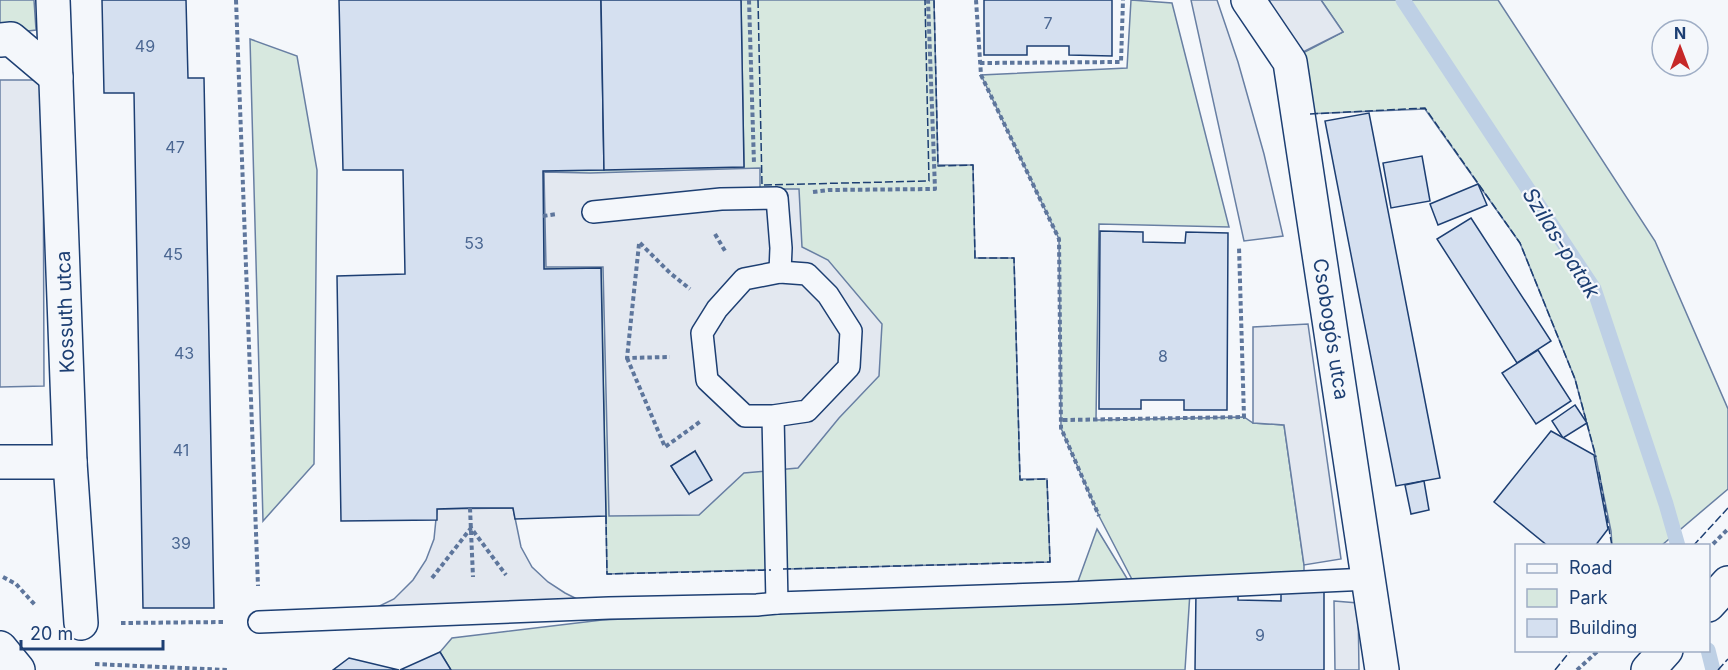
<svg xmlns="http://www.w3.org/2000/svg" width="1728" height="670" font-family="Inter,sans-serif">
<rect width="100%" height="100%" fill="#f4f7fb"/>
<g fill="#d7e8df" stroke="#687fa3" stroke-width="1.5">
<path d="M0 0H34L36 30 28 31H0Z"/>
<path d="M741 0H934L938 165H973L975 258H1014L1020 479H1047L1050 562 607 574 601 268 544 269 543 171 744 167Z"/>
<path d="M1131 0 1172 3 1229 227 1099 224 1096 420 1244 417 1253 423 1284 425 1304 565V581L1137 589 1099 516 1061 428 1059 239 981 75 1127 68Z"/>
<path d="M1321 0H1498L1655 241 1728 409V489L1662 545H1612L1611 531 1596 458 1575 379 1520 243 1425 109 1305 114 1299 55 1343 32Z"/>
<path d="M250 39 297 56 317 170 314 464 263 521Z"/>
<path d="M1097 529 1131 585 1076 587Z"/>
<path d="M1190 592 1185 670H451L440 652 452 638 602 620Z"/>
</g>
<g fill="#e3e8f0" stroke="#687fa3" stroke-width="1.5" fill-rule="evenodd">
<path d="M1191 0H1217L1238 62 1264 154 1283 236 1244 241Z"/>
<path d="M1262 0H1321L1343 32 1299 54Z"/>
<path d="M0 80H43L44 386 0 387Z"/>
<path d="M760 168V189H799L802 247 828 260 882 324 879 376 839 418 798 468 744 473 699 515 609 516 603 267H546L544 172 590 173ZM695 451 689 494 671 466Z"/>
<path d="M1308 324 1341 559 1304 565 1284 425 1253 423V327Z"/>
<path d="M513 508 521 547 532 567 548 582 565 593 597 609 353 619 394 599 413 580 426 560 434 539 437 509Z"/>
<path d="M1334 601 1358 603 1359 670H1335Z"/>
</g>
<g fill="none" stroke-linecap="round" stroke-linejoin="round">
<g stroke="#bed0e5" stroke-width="15">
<path d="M1403 0 1594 289 1666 504 1678 546"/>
<path d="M1708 650 1713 670"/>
</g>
</g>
<g fill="#d5e0f0" stroke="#1d3f73" stroke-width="1.5">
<path d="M102 0H186L188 78H204L214 608H143L134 93H104Z"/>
<path d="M339 0H601L604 170 543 171 544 269 601 268 606 516 515 519 513 508H470L437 509V520L341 521 337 276 405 274 403 170H343Z"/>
<path d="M601 0H741L744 167 604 170Z"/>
<path d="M984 0H1112V56L1069 55V46H1027V55H984Z"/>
<path d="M1369 113 1440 478 1396 486 1325 121Z"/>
<path d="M1422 156 1430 201 1391 208 1383 163Z"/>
<path d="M1478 184 1487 205 1438 225 1430 204Z"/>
<path d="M1471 218 1551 341 1517 363 1437 239Z"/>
<path d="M1100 231 1143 232V242L1185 243 1186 232 1228 233 1227 410H1184V400H1141V409H1099Z"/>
<path d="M1538 350 1571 401 1536 424 1502 373Z"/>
<path d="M1575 405 1587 423 1563 438 1552 421Z"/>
<path d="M1551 431 1594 455 1608 529 1595 546H1548L1494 502Z"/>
<path d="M695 451 712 480 689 494 671 466Z"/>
<path d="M1424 481 1429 510 1411 514 1405 485Z"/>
<path d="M1196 591H1238V600L1281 601V591L1324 592V670H1195Z"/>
<path d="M440 652 451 670H400Z"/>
<path d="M349 658 399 670H333Z"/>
</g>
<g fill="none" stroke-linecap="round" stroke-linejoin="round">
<defs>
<g id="lane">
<path d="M593 212 721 199 777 198 781 248 780 272"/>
<path d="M773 416 807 411 849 367 851 331 828 295 807 274 780 272 744 279 717 309 702 333 707 380 745 416H773L777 603"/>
<path d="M259 622 609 608 757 605 777 603 1068 593 1369 579"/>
</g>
<g id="street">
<path d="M53 0 70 462 81 623"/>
<path d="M1248 0 1290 62 1382 670"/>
<path d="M0 40 11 39 56 77"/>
<path d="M0 462H70"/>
</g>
<g id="secondary">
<path d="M1708 605 1728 583"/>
<path d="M0 648 18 670"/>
<path d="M1648 670 1666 650"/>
</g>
</defs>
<use href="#lane" stroke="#1d3f73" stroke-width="24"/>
<use href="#street" stroke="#1d3f73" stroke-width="36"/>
<use href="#secondary" stroke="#1d3f73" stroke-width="36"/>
<g stroke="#5e769c" stroke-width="4" stroke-dasharray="4.5 3" stroke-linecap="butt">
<path d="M236 0 258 586"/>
<path d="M749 0 754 164"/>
<path d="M976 0 981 75 1059 239 1061 428 1099 516"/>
<path d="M980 63 1121 62 1123 0"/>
<path d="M813 192 829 190 935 189 928 0"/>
<path d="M543 216 557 214"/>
<path d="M715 234 725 251"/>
<path d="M640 243 670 273 690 289"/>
<path d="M639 244 627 358 670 357"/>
<path d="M627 358 665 447 701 421"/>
<path d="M1063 420 1244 417 1239 247"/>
<path d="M470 508 473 577"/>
<path d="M1713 544 1728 529"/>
<path d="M3 577 16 584 36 606"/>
<path d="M432 578 471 528 506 575"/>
<path d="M121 623 224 622"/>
<path d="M95 664 227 670"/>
<path d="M1577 670 1599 650"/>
</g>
<use href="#lane" stroke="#f4f7fb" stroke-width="21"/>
<use href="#street" stroke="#f4f7fb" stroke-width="33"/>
<use href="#secondary" stroke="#f4f7fb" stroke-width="33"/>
<g stroke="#1d3f73" stroke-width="1.5" stroke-dasharray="8 3" stroke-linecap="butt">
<path d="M758 0 762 185 929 181 925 0"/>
<path d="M1310 114 1425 108 1520 243 1575 379 1596 457"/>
<path d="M1599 472 1612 546"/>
<path d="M606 516 607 574 771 570"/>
<path d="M1693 546 1728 508"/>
<path d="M783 569 1050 562 1047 479 1020 480 1014 258H975L973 165 938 166 934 0"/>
<path d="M1555 670 1571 650"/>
<path d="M1718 670 1728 659"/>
</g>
</g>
<g text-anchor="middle" stroke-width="4.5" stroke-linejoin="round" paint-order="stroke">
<g font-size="16" fill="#4b6792">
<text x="1048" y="29">7</text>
<text x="145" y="52">49</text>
<text x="175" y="153">47</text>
<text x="474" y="249">53</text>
<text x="173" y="260">45</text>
<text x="184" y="359">43</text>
<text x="1163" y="362">8</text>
<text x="181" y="456">41</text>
<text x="181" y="549">39</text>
<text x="1260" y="641">9</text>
</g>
<g font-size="20" fill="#1d3f73" stroke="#f4f7fb">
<text transform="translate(65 312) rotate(-92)" y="7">Kossuth utca</text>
<text transform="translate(1331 329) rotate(81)" y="7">Csobogós utca</text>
</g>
<g font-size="21" font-style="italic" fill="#1d3f73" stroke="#f4f7fb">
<text transform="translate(1561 243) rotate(58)" y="7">Szilas-patak</text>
</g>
</g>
<rect x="1515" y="544" width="195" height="108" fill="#f4f7fb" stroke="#9eadc5" stroke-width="1.5"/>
<rect x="1527" y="564" width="30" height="9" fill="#f4f7fb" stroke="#9eadc5" stroke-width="1.5"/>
<text x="1569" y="574" font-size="18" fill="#1d3f73">Road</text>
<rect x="1527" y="589" width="30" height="18" fill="#d7e8df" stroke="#9eadc5" stroke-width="1.5"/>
<text x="1569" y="604" font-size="18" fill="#1d3f73">Park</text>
<rect x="1527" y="619" width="30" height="18" fill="#d5e0f0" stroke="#9eadc5" stroke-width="1.5"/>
<text x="1569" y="634" font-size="18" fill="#1d3f73">Building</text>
<g transform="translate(1680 48)"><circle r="28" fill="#f4f7fb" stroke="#9eadc5" stroke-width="1.5"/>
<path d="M0-4.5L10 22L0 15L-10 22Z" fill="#c62828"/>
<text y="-9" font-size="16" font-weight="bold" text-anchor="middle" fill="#1d3f73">N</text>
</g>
<path d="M21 640v9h142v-9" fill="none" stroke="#1d3f73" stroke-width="3"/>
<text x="30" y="640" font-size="18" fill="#1d3f73" stroke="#f4f7fb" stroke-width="4.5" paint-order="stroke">20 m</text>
</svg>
